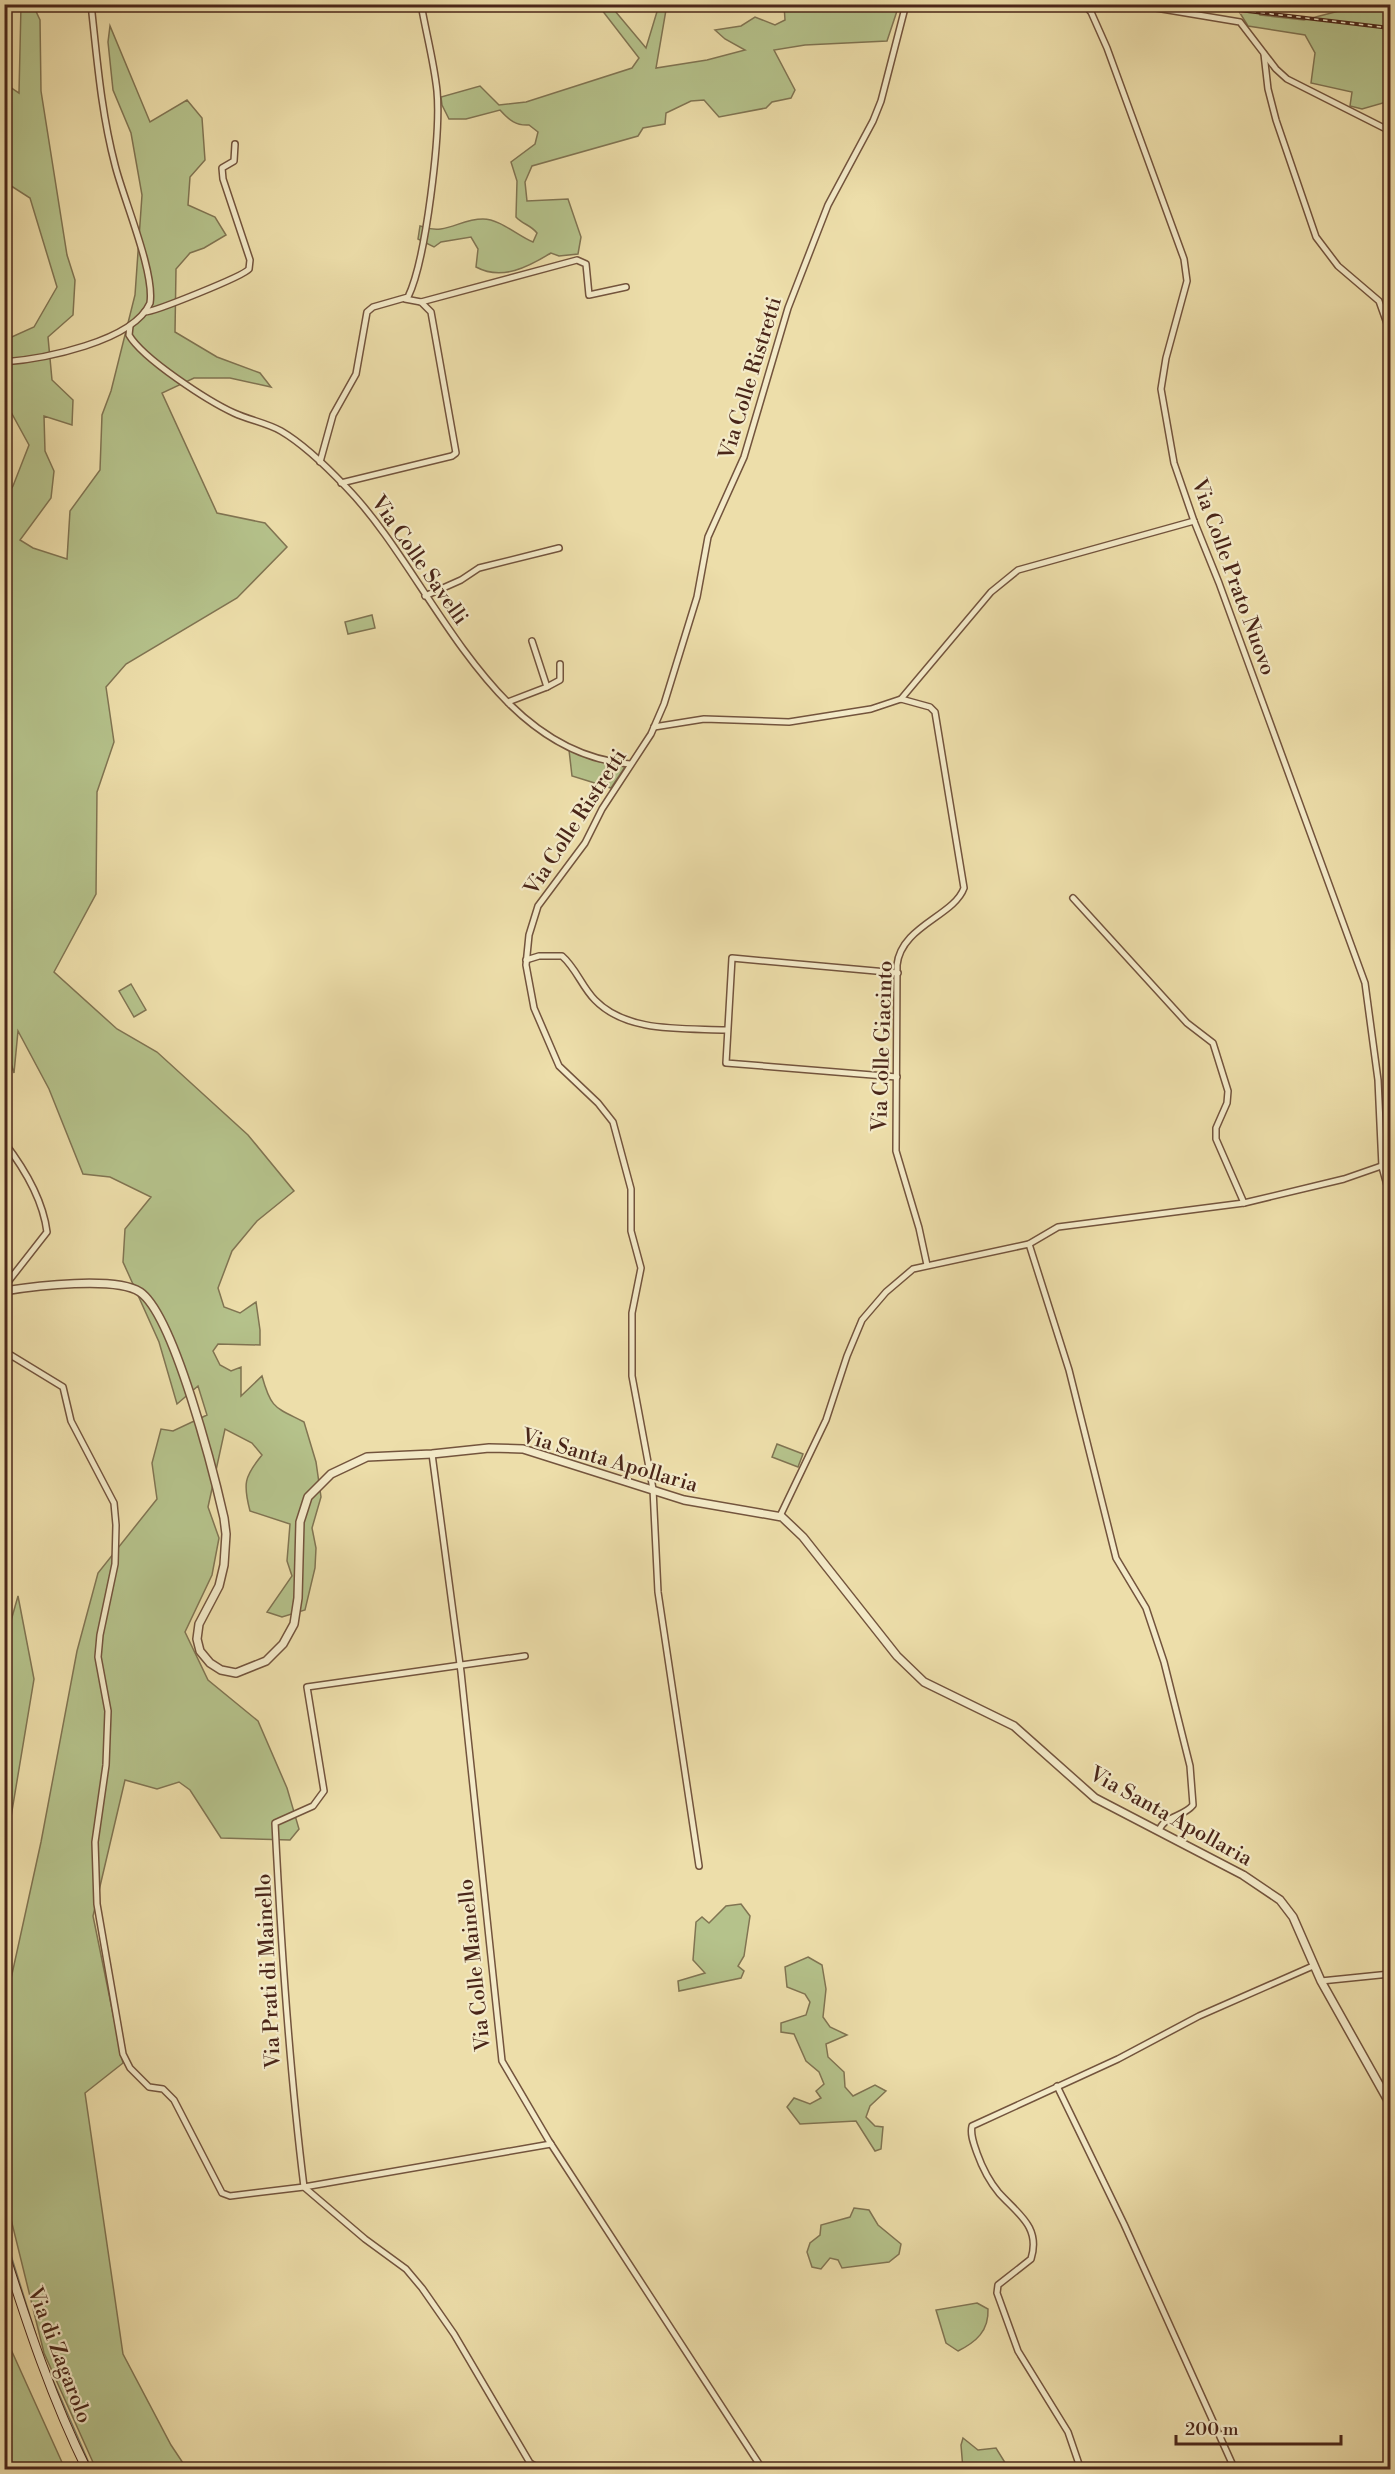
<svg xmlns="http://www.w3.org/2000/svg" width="1395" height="2474" font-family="'Libre Bodoni',serif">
<rect width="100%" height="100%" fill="#eddeaa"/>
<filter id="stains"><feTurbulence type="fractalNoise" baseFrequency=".00333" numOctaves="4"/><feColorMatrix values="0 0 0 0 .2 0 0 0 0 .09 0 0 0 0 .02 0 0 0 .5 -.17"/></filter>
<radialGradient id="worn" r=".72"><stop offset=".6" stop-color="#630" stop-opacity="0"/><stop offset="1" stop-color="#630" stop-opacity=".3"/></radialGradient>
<g fill="#b5c28b" stroke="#807452" stroke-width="1.5">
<path d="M21 5H33L40 20 41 91 67 255 75 280 73 315 48 337 52 380 73 400 72 425 44 416 45 451 54 471 51 498 20 540 33 548 67 559 70 511 100 470 102 415 111 391 135 295 142 195 131 133 113 90 108 42 110 26 150 122 187 100 202 118 205 160 190 177 188 205 215 217 226 235 204 248 190 253 176 269 175 332 217 357 260 373 271 387 230 378H194L162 393 217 513 265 523 287 547 237 598 126 664 106 687 114 742 97 792 96 894 54 972 117 1029 157 1052 248 1135 294 1191 257 1221 232 1251 218 1288 224 1307 240 1313 256 1302 260 1330V1345L218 1344 213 1351 220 1365 231 1371 241 1367V1396L262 1376C271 1409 275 1407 304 1422L316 1462 321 1497 312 1528 316 1548 315 1568 305 1610 282 1617 267 1612 292 1576 287 1561 290 1524 250 1511C243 1484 244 1477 262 1455L252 1443 225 1429 208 1507 219 1538 212 1575 185 1632 208 1680 258 1721 287 1788 299 1829 290 1840 221 1838 190 1790 179 1782 157 1789 125 1780 93 1916 123 2063 85 2093 123 2354 171 2445 187 2469H96L44 2353 5 2195V2006L41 1842 77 1651 98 1573 157 1499 152 1463 161 1429 173 1431 207 1415 198 1386 177 1404 159 1342 123 1262 125 1229 151 1197 110 1177 83 1174 49 1089 18 1031 14 1073 5 1044 4 500 13 486 29 445 5 401V340L34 327 57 287 30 198 5 182 4 83 19 93Z"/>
<path d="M598 5H610L646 48 659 5H663L666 10 656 68 707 60 745 50 725 39 715 30 741 26 755 17 775 25 785 20 784 5H899L887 41 805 45 774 50 795 90 791 98 772 102 766 108 719 117 704 100 691 101 666 113 665 124 643 128 638 136 532 166 525 182 527 201 568 199 581 237 578 254 559 256 551 253C528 267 502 281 476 267L478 249 471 237 441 242 434 247 418 239 420 226C447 236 458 219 483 219 500 219 518 236 533 242L537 233C531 225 522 224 516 217L517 181 511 162 535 144 538 132 529 125C516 126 509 120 500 110L466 119H449L442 105 441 97 480 86 499 105 526 102 632 68 639 58Z"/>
<path d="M1235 5H1254L1260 15 1304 20 1339 11H1390V81L1388 83 1390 101 1362 109 1350 106 1352 92 1311 83 1315 53 1305 35 1248 26Z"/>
<path d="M372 615 375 628 348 634 345 622Z"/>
<path d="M569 750 588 758 625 767 611 788 572 776Z"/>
<path d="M131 984 146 1010 134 1017 119 991Z"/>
<path d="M777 1444 803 1454 798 1467 772 1457Z"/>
<path d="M18 1596 34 1679 11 1817 5 1824V1642Z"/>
<path d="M741 1904 750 1916 744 1956 738 1966 744 1971 741 1978 679 1991 678 1981 705 1973 693 1960 696 1922 702 1917 709 1923 726 1906Z"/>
<path d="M808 1957 822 1965 826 1989 823 2017 830 2027 847 2035 826 2044 828 2057 844 2072 845 2087 853 2096 875 2085 886 2091 870 2106 866 2117 875 2126 883 2127 881 2149 875 2151 856 2121 800 2124 787 2107 794 2098 810 2104 821 2098 816 2091 824 2084 819 2072 806 2061 794 2034 781 2032V2023L806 2015 810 2002 805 1994 787 1987 785 1967Z"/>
<path d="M854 2208 869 2210 878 2225 901 2244 899 2254 889 2262 842 2268 838 2260 830 2258 821 2269 812 2267 807 2252 810 2243 820 2235 821 2225 850 2217Z"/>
<path d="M977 2303 988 2309C989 2331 976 2342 958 2351L946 2343 936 2310Z"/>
<path d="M4 2337 9 2345 65 2469H5Z"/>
<path d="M963 2438 978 2450 996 2448 1009 2469H963L961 2445Z"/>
</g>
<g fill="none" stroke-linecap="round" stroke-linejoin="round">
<g stroke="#7a806d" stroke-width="1.5">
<path d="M4 2233 36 2335"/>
<path d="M43 2357 92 2470"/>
</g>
<path stroke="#ccb98d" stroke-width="5" stroke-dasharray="5 2.5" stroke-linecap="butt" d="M1242 14 1243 5"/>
<defs>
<g id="minor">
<path d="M1084 4 1091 12 1107 48 1184 259 1187 281 1166 358 1161 389 1174 463 1194 521 1219 583 1365 983 1378 1080 1382 1167 1390 1196"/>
<path d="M1107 4 1156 8 1240 22 1276 69 1287 79 1390 131"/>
<path d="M1243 4V5"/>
<path d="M1270 4 1292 8"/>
<path d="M1085 5 1098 4"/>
<path d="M1264 54 1268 89 1276 120 1316 237 1338 266 1379 301 1390 332"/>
<path d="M421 302 577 260 586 264 589 295 626 287"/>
<path d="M145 312C154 312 244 276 249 269L250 260 223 179 222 168 234 161 235 144"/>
<path d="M130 326 129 335C143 359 208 401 234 413 249 420 267 423 281 431 305 445 327 467 346 487 432 575 488 753 630 764"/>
<path d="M4 362C42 359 133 342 150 303 155 272 123 198 115 165 101 112 97 58 91 4"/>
<path d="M320 462 333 415 356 374 367 312 373 307 408 297C426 260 441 133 437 91 434 62 426 33 421 4"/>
<path d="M341 483 452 456 456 453 431 312 421 302 405 299"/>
<path d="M425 596 461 580 479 568 559 548"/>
<path d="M547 687 560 680V664"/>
<path d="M901 699 991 592 1018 570 1194 521"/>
<path d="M508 702 547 687 532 641"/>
<path d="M654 727 704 719 789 722 871 709 901 699 930 707 935 712 964 888C954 916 901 926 897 965L896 1151 919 1228 927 1265"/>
<path d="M1073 898 1187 1023 1213 1043 1228 1091 1227 1103 1216 1128V1139L1244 1203"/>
<path d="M526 960 539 956H562C576 968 582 987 595 1000 627 1033 683 1028 726 1030"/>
<path d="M897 1077 726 1063 732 958 898 973"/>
<path d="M4 1142C24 1168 43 1200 47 1232L4 1287"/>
<path d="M1029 1244 1069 1370 1116 1558 1146 1608 1164 1662 1190 1766 1193 1805C1184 1817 1163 1816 1159 1831"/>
<path d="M4 1351 63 1387 71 1421 114 1503 116 1525 115 1564 100 1635 98 1657 108 1711 106 1765 95 1842 97 1904 123 2054 130 2068 149 2087 163 2089 174 2100 222 2193 230 2196 304 2187 365 2239 406 2269 422 2288 454 2334 530 2463 535 2466H580L590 2470"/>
<path d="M432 1454 461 1672 502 2061 549 2141 763 2470"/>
<path d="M780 1516 826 1420 847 1356 862 1320 886 1292 913 1269 1029 1244 1058 1227 1244 1203 1344 1179 1390 1163"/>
<path d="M525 1656 307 1687 324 1791 313 1806 275 1823C281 1945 289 2066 304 2187L551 2144"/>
<path d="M699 1866 658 1592 653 1489 632 1376V1313L641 1268 631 1231V1189L613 1122 598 1103 559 1066 534 1008 526 965 529 935 538 906 585 843 602 809 651 734 664 704 697 597 708 537 744 457 788 308 828 205 873 121 881 101 906 4"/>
<path d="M1321 1981 1390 1974"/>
<path d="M1057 2086 1124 2224 1235 2470"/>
<path d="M1081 2470 1068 2432 1018 2351 997 2293 998 2285 1031 2259C1041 2227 1018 2214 999 2193 989 2181 982 2167 977 2153 974 2144 970 2135 972 2126L1118 2059 1199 2016 1313 1966"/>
</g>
<g id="tertiary">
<path d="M4 1291C35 1286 115 1276 140 1292 174 1315 214 1474 224 1518L226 1534 224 1565 219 1586 199 1624 197 1639 200 1651 210 1663 221 1670 236 1673 266 1661 283 1644 294 1624 298 1598 300 1522 308 1497 331 1474 367 1457 432 1454 489 1448 523 1449 684 1500 782 1517 803 1537 897 1656 924 1682 1014 1726 1095 1798 1243 1875 1280 1900 1293 1917 1321 1981 1390 2104"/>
<path d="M1383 2470 1390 2466"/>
</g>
<path id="secondary" d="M4 2251C28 2327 52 2399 87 2470"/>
</defs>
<use href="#minor" stroke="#73543d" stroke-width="8"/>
<use href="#tertiary" stroke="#73543d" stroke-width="10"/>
<use href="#secondary" stroke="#4a2619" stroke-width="10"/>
<use href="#minor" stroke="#f3eac8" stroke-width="5"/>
<use href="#tertiary" stroke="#f3eac8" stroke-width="7"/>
<use href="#secondary" stroke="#f3eac8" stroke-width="8"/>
<defs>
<path id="rail" d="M1189 4 1390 28"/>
</defs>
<use href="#rail" stroke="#4a2619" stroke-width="4"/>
<use href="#rail" stroke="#f3eac8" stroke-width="1.5" stroke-dasharray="4.5" stroke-linecap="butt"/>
</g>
<g text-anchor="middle" stroke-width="4.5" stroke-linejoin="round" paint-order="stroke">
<g font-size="21" fill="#4a2619" stroke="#f3eac8">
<text transform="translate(750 378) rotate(-73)" y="7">Via Colle Ristretti</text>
<text transform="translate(420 560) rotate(55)" y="7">Via Colle Savelli</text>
<text transform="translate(1234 577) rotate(70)" y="7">Via Colle Prato Nuovo</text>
<text transform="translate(575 822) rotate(-57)" y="7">Via Colle Ristretti</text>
<text transform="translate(882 1046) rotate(-88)" y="7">Via Colle Giacinto</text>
<text transform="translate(610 1460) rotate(16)" y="7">Via Santa Apollaria</text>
<text transform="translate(1171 1816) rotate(29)" y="7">Via Santa Apollaria</text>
<text transform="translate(474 1965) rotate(-96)" y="7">Via Colle Mainello</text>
<text transform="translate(268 1971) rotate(-93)" y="7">Via Prati di Mainello</text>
<text transform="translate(60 2355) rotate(69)" y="7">Via di Zagarolo</text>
</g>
</g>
<rect width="1395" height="2474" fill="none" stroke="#eddeaa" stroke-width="24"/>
<rect x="6" y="6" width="1383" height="2462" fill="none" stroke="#4a2619" stroke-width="3"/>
<rect x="12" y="12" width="1371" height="2450" fill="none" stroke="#4a2619" stroke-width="1.5"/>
<path d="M1176 2435v9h165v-9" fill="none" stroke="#4a2619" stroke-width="3"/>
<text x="1185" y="2435" font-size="18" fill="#4a2619" stroke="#f3eac8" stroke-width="4.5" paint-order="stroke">200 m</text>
<rect width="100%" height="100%" filter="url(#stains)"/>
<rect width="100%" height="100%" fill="url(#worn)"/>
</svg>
